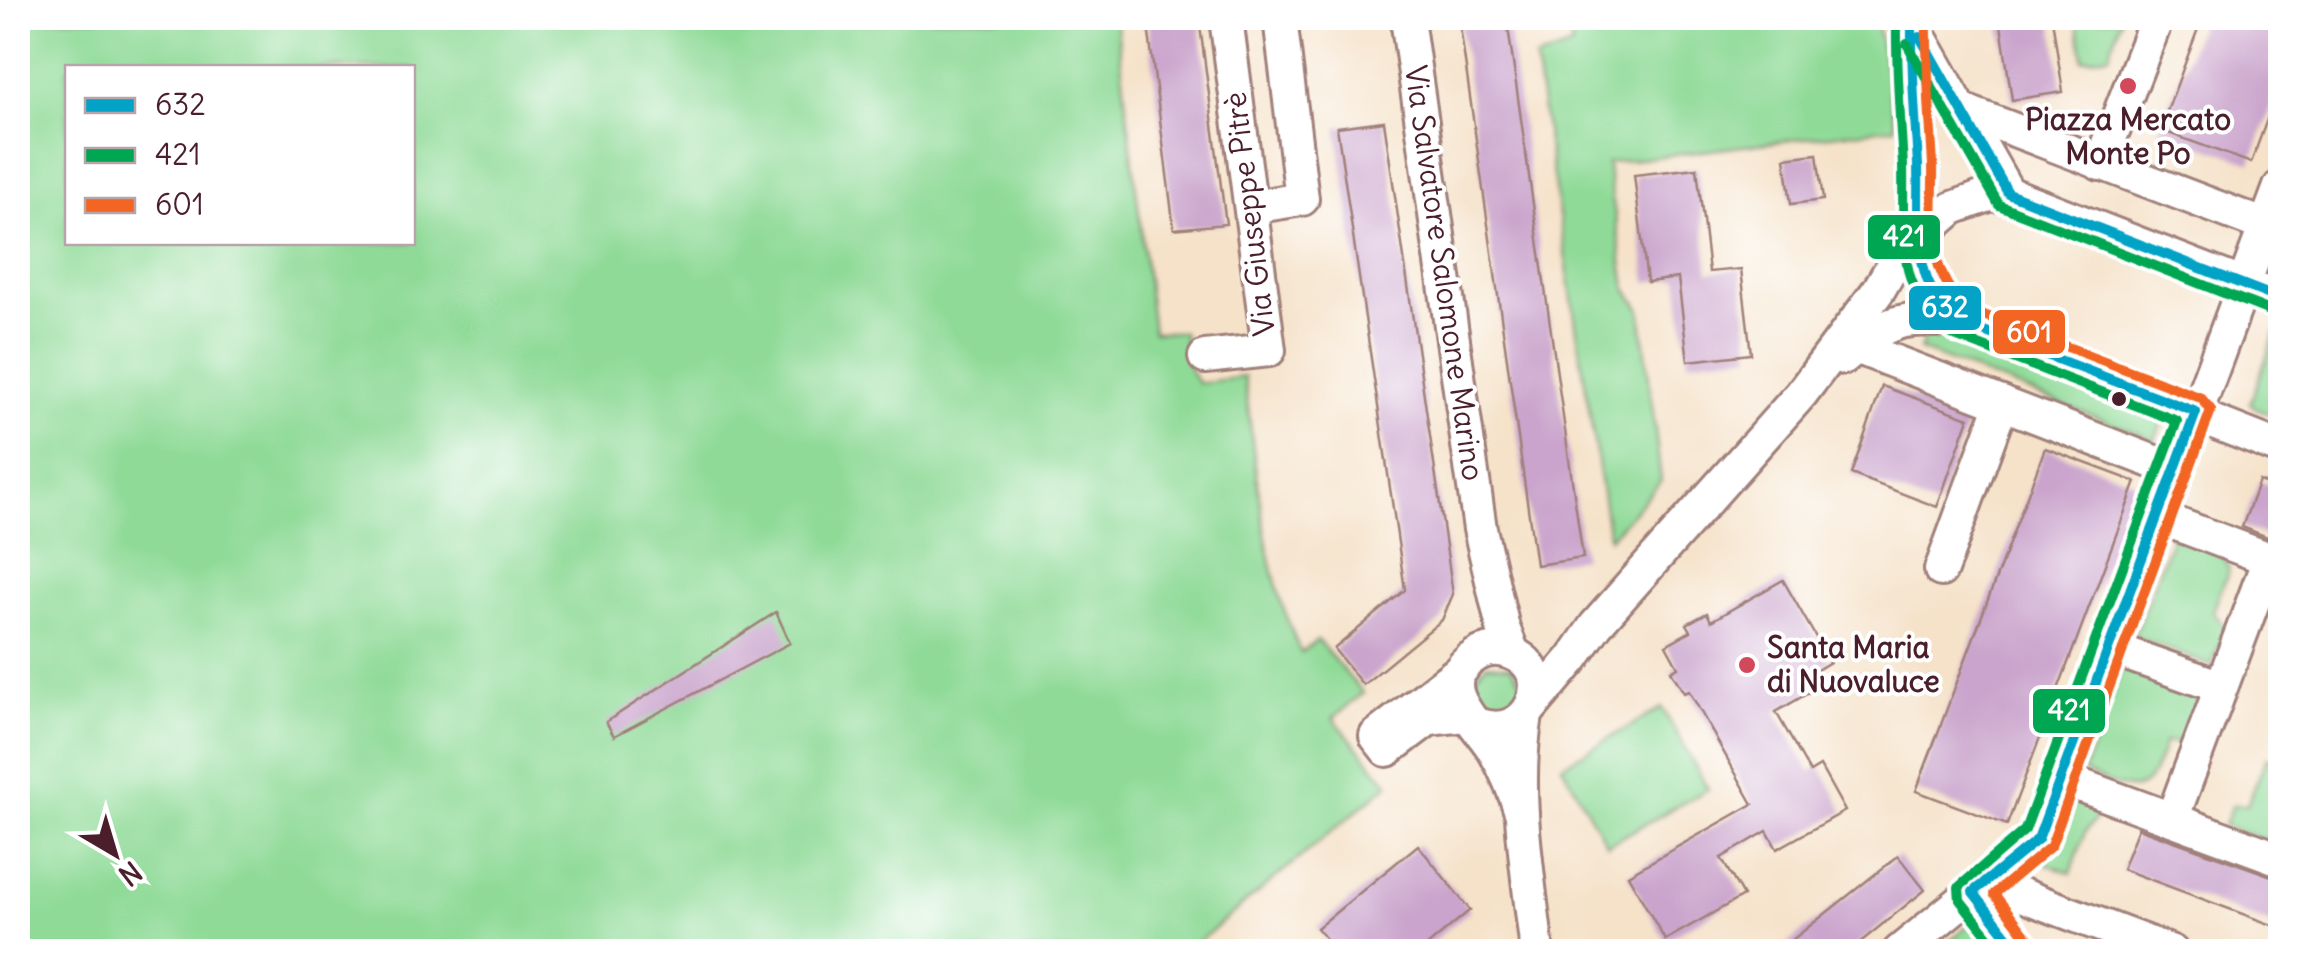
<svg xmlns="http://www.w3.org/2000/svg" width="2298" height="969" font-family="Delius,sans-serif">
<rect width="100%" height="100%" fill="#fff"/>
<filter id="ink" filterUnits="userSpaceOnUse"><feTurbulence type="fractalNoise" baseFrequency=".01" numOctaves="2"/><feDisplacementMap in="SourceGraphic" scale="20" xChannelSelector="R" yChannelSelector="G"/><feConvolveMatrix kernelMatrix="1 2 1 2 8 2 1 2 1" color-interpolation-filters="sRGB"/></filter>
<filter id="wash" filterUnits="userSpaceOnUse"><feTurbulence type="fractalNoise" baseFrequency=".0048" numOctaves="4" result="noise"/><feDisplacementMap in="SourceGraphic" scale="40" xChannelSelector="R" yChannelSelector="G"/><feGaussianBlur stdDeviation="2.25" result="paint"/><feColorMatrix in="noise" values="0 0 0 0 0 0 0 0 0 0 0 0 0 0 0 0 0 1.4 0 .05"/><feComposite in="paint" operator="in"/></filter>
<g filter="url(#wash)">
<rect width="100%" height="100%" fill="#f5e2c9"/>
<g fill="#8fda97" stroke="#6c7c61" stroke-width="2.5" fill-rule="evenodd">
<path d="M18 18H1116L1153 332H1183L1190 370 1198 383 1244 377C1257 468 1261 569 1301 653L1317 640 1363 693 1333 718 1389 784 1187 951H18ZM68 68H412V242H68Z"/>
<path d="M1568 18H1876L1894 117 1895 127 1607 163 1626 287 1641 310 1661 481 1609 538 1535 60 1572 47Z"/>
<path d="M2077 18H2121L2109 55 2083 59Z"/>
<path d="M1928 329 2163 419 2155 440 1920 350Z"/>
<path d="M2280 331V418L2258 410 2250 403 2276 332Z"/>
<path d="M2173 533 2222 553 2229 570 2213 611 2226 628 2211 666 2134 636Z"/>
<path d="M1486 664 1511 666 1524 686 1516 709 1482 714 1470 682Z"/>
<path d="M2122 668 2199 698 2184 743 2165 742C2146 802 2136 794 2083 772Z"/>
<path d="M1662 708 1708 789 1607 845 1562 765Z"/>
<path d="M2267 757 2280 768V846L2224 825 2232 805H2247Z"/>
<path d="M2075 794 2103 809 2085 832 2071 873 2043 862Z"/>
<path d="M1974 921 1998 951H1936Z"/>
</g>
<g id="blocks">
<g fill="#caa4cc">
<path d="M1147 18H1199L1226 224 1174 229Z"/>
<path d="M2000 18H2052L2063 92 2012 100Z"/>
<path d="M2202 18H2280V84L2251 163 2160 130Z"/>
<path d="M1507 20 1583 558 1536 565 1460 26Z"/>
<path d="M1384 121 1453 594 1442 620 1363 685 1334 649 1405 590 1337 127Z"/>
<path d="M1817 154 1823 200 1791 204 1785 158Z"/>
<path d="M1697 168 1709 272 1741 269 1751 354 1688 361 1678 278 1647 282 1634 175Z"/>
<path d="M1882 386 1969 418 1937 507 1851 474Z"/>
<path d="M2045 448 2136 482 2007 825 1916 791Z"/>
<path d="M2259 481 2280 489V542L2242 527Z"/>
<path d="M1783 580 1830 662 1807 676 1815 689 1776 712 1810 772 1820 766 1845 811 1777 849 1767 831 1721 858 1743 896 1665 940 1628 875 1753 804 1689 691 1684 693 1671 671 1678 667 1666 645 1691 631 1687 624 1707 613 1711 621Z"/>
<path d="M776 612 790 643 614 736 606 722Z"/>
<path d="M2138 828 2280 879V928L2122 869Z"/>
<path d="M1418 845 1470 910 1420 952H1337L1317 928Z"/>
<path d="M1898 856 1925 890 1848 952H1777Z"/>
</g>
</g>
</g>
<g filter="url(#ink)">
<use href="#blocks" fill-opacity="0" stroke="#a0807a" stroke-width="2.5"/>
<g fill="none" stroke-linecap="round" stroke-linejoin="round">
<defs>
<g id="minor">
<path d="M1407 18 1480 529 1503 628 1513 653"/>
<path d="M1912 18 1911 82 1918 168 1917 205 1925 274 1944 309 1960 322 2280 448"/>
<path d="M1914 27 2008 193"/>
<path d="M1962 110 2266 226"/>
<path d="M2100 164 2157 18"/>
<path d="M1252 207 1302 199 1280 18"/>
<path d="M1856 347 2175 470"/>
<path d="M1205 357 1269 350 1226 18"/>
<path d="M1843 358C1889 319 1900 316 1960 322"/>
<path d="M2158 517 2280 563"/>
<path d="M1941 570 2002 403"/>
<path d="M2110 648 2221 687"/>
<path d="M1462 669 1376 736 1387 750 1428 719 1466 715"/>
<path d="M1529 710 1573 658 1596 625 1801 394 1878 291 1899 255 1953 208 1989 195 2008 193 2280 299"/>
<path d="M1526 715C1513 793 1528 873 1537 952"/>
<path d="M1475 723C1530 747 1560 671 1511 653 1499 648 1486 649 1475 656 1429 686 1479 724 1495 752 1507 772 1515 793 1522 815"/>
<path d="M2063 779 2280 859"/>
<path d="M2172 819 2269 559"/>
<path d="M1987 882 2172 952"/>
<path d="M1973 892 2020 952"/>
<path d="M1899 952 2038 839 2280 187"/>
</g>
</defs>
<use href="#minor" stroke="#a0807a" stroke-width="38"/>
<use href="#minor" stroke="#fff" stroke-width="32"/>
<defs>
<g id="bus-1">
<path d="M1912 18C1911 67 1915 115 1918 165 1919 200 1915 238 1925 273 1930 292 1945 310 1960 322L2196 412 2038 839 1973 892 2020 952"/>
<path d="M1920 37 2008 193 2280 299"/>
</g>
<g id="bus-2">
<path d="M1897 18C1896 68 1900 116 1903 166 1904 198 1900 252 1912 282 1922 304 1934 323 1955 336L2177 421 2025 830 1959 887 1960 900 2001 952"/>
<path d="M1907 44 1999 205 2275 313"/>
</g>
<path id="bus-3" d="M1927 18C1926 68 1930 115 1933 165 1934 198 1928 240 1941 272 1947 287 1955 299 1968 309L2201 398 2211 410 2051 846 1994 894 2032 943"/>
</defs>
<use href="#bus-1" stroke="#fff" stroke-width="18"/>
<use href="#bus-2" stroke="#fff" stroke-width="18"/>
<use href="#bus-3" stroke="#fff" stroke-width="18"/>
<use href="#bus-1" stroke="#04a2c6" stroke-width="10"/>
<use href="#bus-2" stroke="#00a651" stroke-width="10"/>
<use href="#bus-3" stroke="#f26522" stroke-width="10"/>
</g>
</g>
<g fill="#d1495b" stroke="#fff" stroke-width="4">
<circle cx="2128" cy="86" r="10"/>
<circle cx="1747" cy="665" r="10"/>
</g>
<circle fill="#4a1f2b" stroke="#fff" stroke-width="4" cx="2119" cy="399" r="9"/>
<g text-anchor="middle" stroke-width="8" stroke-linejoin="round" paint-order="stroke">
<g font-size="30" font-weight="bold" fill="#4a1f2b" stroke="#fff">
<text x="2128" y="130">Piazza Mercato<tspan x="2128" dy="34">Monte Po</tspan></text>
<text x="1767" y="658" text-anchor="start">Santa Maria<tspan x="1767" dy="34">di Nuovaluce</tspan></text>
</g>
<g font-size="30" fill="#4a1f2b" stroke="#fff">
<text transform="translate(1250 214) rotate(-97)" y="10">Via Giuseppe Pitrè</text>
<text transform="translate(1444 273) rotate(82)" y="10">Via Salvatore Salomone Marino</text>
</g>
</g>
<g stroke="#fff" stroke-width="4">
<rect x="1866" y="213" width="76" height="48" rx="10" fill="#00a651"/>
<rect x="1907" y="284" width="76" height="48" rx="10" fill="#04a2c6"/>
<rect x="1991" y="308" width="76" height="48" rx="10" fill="#f26522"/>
<rect x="2031" y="687" width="76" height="48" rx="10" fill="#00a651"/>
</g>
<g font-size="28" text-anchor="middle" font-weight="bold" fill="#fff">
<text x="1904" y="246">421</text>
<text x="1945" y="317">632</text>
<text x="2029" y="342">601</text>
<text x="2069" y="720">421</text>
</g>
<rect width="2298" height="969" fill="none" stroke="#fff" stroke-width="60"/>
<rect x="65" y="65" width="350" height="180" fill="#ffffff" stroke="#b7a5aa" stroke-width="2.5"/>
<rect x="85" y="98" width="50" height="15" fill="#04a2c6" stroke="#b7a5aa" stroke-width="2.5"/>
<text x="155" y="115" font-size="30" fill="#4a1f2b">632</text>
<rect x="85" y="148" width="50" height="15" fill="#00a651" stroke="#b7a5aa" stroke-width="2.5"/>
<text x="155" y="165" font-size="30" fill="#4a1f2b">421</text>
<rect x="85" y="198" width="50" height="15" fill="#f26522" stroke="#b7a5aa" stroke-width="2.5"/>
<text x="155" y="215" font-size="30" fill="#4a1f2b">601</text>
<g transform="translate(115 854) rotate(142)" stroke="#ffffff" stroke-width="8" paint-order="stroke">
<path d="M0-8L18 38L0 25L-18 38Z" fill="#4a1f2b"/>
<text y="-15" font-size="28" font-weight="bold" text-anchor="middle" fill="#4a1f2b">N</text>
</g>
</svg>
